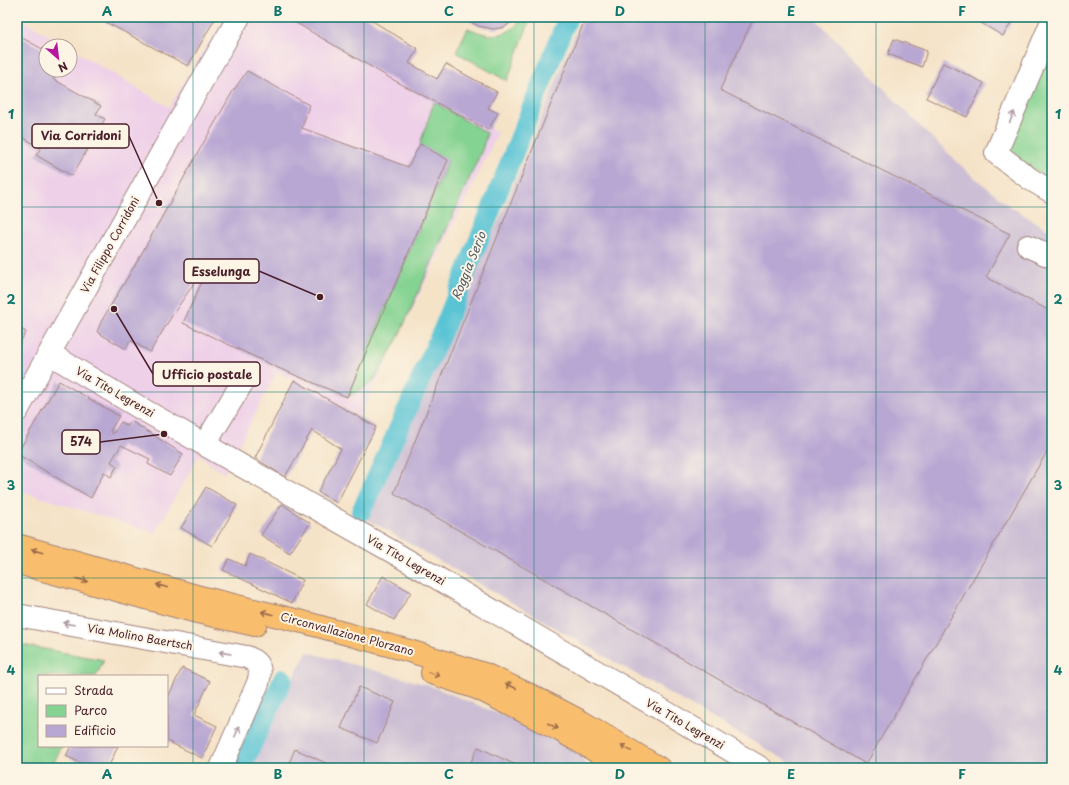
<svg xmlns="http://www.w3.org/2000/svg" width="1069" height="785" font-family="'Playpen Sans',sans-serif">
<rect width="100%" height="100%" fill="#fcf5e5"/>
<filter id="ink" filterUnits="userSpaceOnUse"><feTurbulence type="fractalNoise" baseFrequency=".025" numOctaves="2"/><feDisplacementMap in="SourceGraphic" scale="8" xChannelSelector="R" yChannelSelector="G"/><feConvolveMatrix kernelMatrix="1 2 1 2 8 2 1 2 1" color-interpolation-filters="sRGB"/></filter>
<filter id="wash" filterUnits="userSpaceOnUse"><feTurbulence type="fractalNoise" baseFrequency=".012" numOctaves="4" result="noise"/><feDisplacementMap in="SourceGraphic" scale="16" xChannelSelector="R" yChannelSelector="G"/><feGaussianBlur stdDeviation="0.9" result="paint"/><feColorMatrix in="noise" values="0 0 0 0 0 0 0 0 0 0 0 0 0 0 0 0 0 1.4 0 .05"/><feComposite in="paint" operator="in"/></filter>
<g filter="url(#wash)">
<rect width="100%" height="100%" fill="#f5e3c8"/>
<path fill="#eed0e8" d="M17 17 67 46H46V70H70V48L169 107 224 17H295L498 133 360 416 277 372 224 474 199 455 155 533 17 490Z"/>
<g fill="#ccbed4">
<path d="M582 17H814L928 134 969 173 1011 207 1052 232V768H799L365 518 508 200Z"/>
<path d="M307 652 428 685 514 720 550 737 582 756 586 768H245Z"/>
</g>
<g fill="#85d392" stroke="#68795e">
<path d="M523 17H531L507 81 456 52 468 28C489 38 509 39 523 17Z"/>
<path d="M1052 45V182L1006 150Z"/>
<path d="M434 102 487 133 482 150 397 340 373 382 347 397 448 161 420 144Z"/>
<path d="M17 644 104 660 96 676H39V746H62L51 768H37L17 758Z"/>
</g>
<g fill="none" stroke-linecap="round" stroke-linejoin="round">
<g stroke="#5ac4d5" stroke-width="20">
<path d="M361 512 445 325 568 17"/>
<path d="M241 768 283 679"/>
</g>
</g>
<g id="blocks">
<g fill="#b9a7d3">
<path d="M96 17H216L188 66Z"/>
<path d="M286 17H366L418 49 409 63 437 79 446 64 497 92 488 108 498 113 488 130 390 78Z"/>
<path d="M463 17H517L505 27 494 29 478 26Z"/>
<path d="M586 17H754L720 90 1010 234 986 277 1052 312V443L866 764 394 493Z"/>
<path d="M971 17H1015L1003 36Z"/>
<path d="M17 35 46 51V70H59L53 79 101 106 96 114 105 119 72 176 36 155 41 148 17 134Z"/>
<path d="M894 39 927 51 922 67 888 54Z"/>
<path d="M943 63 984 83 967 117 926 98Z"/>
<path d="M247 71 309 105 302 128 408 167 420 144 448 160 347 397 276 367 183 323 207 271 203 270 173 314 150 352 130 340 126 349 97 332 101 322 139 258 196 156 233 91Z"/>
<path d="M17 327 26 332 17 348Z"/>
<path d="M294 380 376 427 337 503 318 492 341 449 312 430 285 477 255 458Z"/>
<path d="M59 381 119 416 110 431 113 434 121 422 128 426 131 421 183 454 170 476 148 464 150 459 121 445 111 462 117 466 111 477 104 472 91 498 17 454Z"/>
<path d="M206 487 237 505 212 546 181 528Z"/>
<path d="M282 504 310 523 290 553 261 535Z"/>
<path d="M250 554 303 580 292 603 223 570 229 559 245 566Z"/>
<path d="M383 576 411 592 394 620 367 604Z"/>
<path d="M182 668 210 681 194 715 217 726 202 758 167 741V699Z"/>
<path d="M359 687 395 702 377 743 341 728Z"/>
<path d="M71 746H118L108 768H91L66 756Z"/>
<path d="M478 747 522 768H468Z"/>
<path d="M295 749 337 768H287Z"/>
</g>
</g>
</g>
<g filter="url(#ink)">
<use href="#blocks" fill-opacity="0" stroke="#a0817a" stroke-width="1"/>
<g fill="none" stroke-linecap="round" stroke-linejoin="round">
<defs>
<g id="minor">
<path d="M1052 21 996 153 1030 179 1052 192"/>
<path d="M1028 246 1052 257"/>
<path d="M50 354 142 409 398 555 761 768"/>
<path d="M17 411 211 65 239 17"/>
<path d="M205 444 244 380"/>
<path d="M17 615 247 657C260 663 262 669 258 683L221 768"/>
</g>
<g id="highway">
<path d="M17 545 200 597 303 622 406 650 484 674 530 695 582 722 659 768"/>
<path d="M17 563 193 611 255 625"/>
<path d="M432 673 477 688 523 711 561 731 625 768"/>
</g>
</defs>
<use href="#minor" stroke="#a0817a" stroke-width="24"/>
<use href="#highway" stroke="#a0817a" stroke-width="24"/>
<use href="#minor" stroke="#fff" stroke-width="22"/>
<use href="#highway" stroke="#f9be6d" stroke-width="22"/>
</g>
<defs><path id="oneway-shaft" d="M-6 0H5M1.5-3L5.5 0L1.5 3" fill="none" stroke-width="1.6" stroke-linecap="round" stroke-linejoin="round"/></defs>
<g stroke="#ae9aa0">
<use href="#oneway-shaft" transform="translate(1012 117) rotate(-67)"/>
<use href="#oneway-shaft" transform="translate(69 624) rotate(-170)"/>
<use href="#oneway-shaft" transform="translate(225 653) rotate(-170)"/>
<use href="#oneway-shaft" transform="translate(237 732) rotate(-66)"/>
</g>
<g stroke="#996749">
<use href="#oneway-shaft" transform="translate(37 551) rotate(-164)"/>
<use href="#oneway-shaft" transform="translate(82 580) rotate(15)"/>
<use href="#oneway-shaft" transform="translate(162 586) rotate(-164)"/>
<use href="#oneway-shaft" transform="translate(267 613) rotate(-166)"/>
<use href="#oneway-shaft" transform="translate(434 674) rotate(18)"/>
<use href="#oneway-shaft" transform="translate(511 686) rotate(-155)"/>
<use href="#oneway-shaft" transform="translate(553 726) rotate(28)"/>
<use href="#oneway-shaft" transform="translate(626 748) rotate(-149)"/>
</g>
</g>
<path fill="none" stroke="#0f766e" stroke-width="1" stroke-opacity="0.55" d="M193 17V768M364 17V768M534 17V768M705 17V768M876 17V768M17 207H1052M17 392H1052M17 578H1052"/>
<g text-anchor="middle" stroke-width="4" stroke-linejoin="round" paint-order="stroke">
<g font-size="11" fill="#4a1f2b" stroke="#fcf5e5">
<text transform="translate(110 245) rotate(-61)" y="4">Via Filippo Corridoni</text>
<text transform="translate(115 392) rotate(30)" y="4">Via Tito Legrenzi</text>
<text transform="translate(406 560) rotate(30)" y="4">Via Tito Legrenzi</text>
<text transform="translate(347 634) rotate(15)" y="4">Circonvallazione Plorzano</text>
<text transform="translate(140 637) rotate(10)" y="4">Via Molino Baertsch</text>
<text transform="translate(685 724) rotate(30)" y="4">Via Tito Legrenzi</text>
</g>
<g font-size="12" font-style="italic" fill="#505966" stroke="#fcf5e5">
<text transform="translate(469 266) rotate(-68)" y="4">Roggia Serio</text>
</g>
</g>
<path fill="none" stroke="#4a1f2b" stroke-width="1.5" d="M159 203L129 136M320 297L259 271M114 309L153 374M164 434L100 442"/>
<g fill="#4a1f2b" stroke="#fcf5e5" stroke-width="1.5">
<circle cx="159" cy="203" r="4"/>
<circle cx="320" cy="297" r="4"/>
<circle cx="114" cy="309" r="4"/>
<circle cx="164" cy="434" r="4"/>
</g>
<g fill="#fcf5e5" stroke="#4a1f2b" stroke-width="1.5">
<rect x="32" y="124" width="97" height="24" rx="4"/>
<rect x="184" y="259" width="75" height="24" rx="4"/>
<rect x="153" y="362" width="107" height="24" rx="4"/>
<rect x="62" y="430" width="38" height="24" rx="4"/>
</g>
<g font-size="12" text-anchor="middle" font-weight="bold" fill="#4a1f2b">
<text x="81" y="140">Via Corridoni</text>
<text x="221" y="276">Esselunga</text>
<text x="207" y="379">Ufficio postale</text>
<text x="81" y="446">574</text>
</g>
<rect width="1069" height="785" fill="none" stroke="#fcf5e5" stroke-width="44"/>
<rect x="38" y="675" width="130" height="72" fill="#fcf5e5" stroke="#b59f9b"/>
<rect x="46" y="688" width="20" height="6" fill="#ffffff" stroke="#b59f9b"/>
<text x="74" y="695" font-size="12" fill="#4a1f2b">Strada</text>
<rect x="46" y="705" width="20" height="12" fill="#85d392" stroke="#b59f9b"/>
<text x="74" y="715" font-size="12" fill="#4a1f2b">Parco</text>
<rect x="46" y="725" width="20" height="12" fill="#b9a7d3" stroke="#b59f9b"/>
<text x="74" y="735" font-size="12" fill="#4a1f2b">Edificio</text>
<g transform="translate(58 58) rotate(152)"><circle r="19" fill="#fcf5e5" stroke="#b59f9b"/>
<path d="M0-3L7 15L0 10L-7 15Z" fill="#b5179e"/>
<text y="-6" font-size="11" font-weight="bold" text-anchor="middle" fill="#4a1f2b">N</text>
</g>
<rect x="22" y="22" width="1025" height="741" fill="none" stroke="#0f766e" stroke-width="1.5"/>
<g font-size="13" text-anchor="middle" font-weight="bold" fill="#0f766e">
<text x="107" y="16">A</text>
<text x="278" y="16">B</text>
<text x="449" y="16">C</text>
<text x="620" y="16">D</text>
<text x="791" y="16">E</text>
<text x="962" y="16">F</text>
<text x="11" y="119">1</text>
<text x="1058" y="119">1</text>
<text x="11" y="304">2</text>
<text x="1058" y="304">2</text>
<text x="11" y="490">3</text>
<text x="1058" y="490">3</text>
<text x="11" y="675">4</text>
<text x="1058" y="675">4</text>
<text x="107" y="779">A</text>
<text x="278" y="779">B</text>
<text x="449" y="779">C</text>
<text x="620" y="779">D</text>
<text x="791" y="779">E</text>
<text x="962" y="779">F</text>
</g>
</svg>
